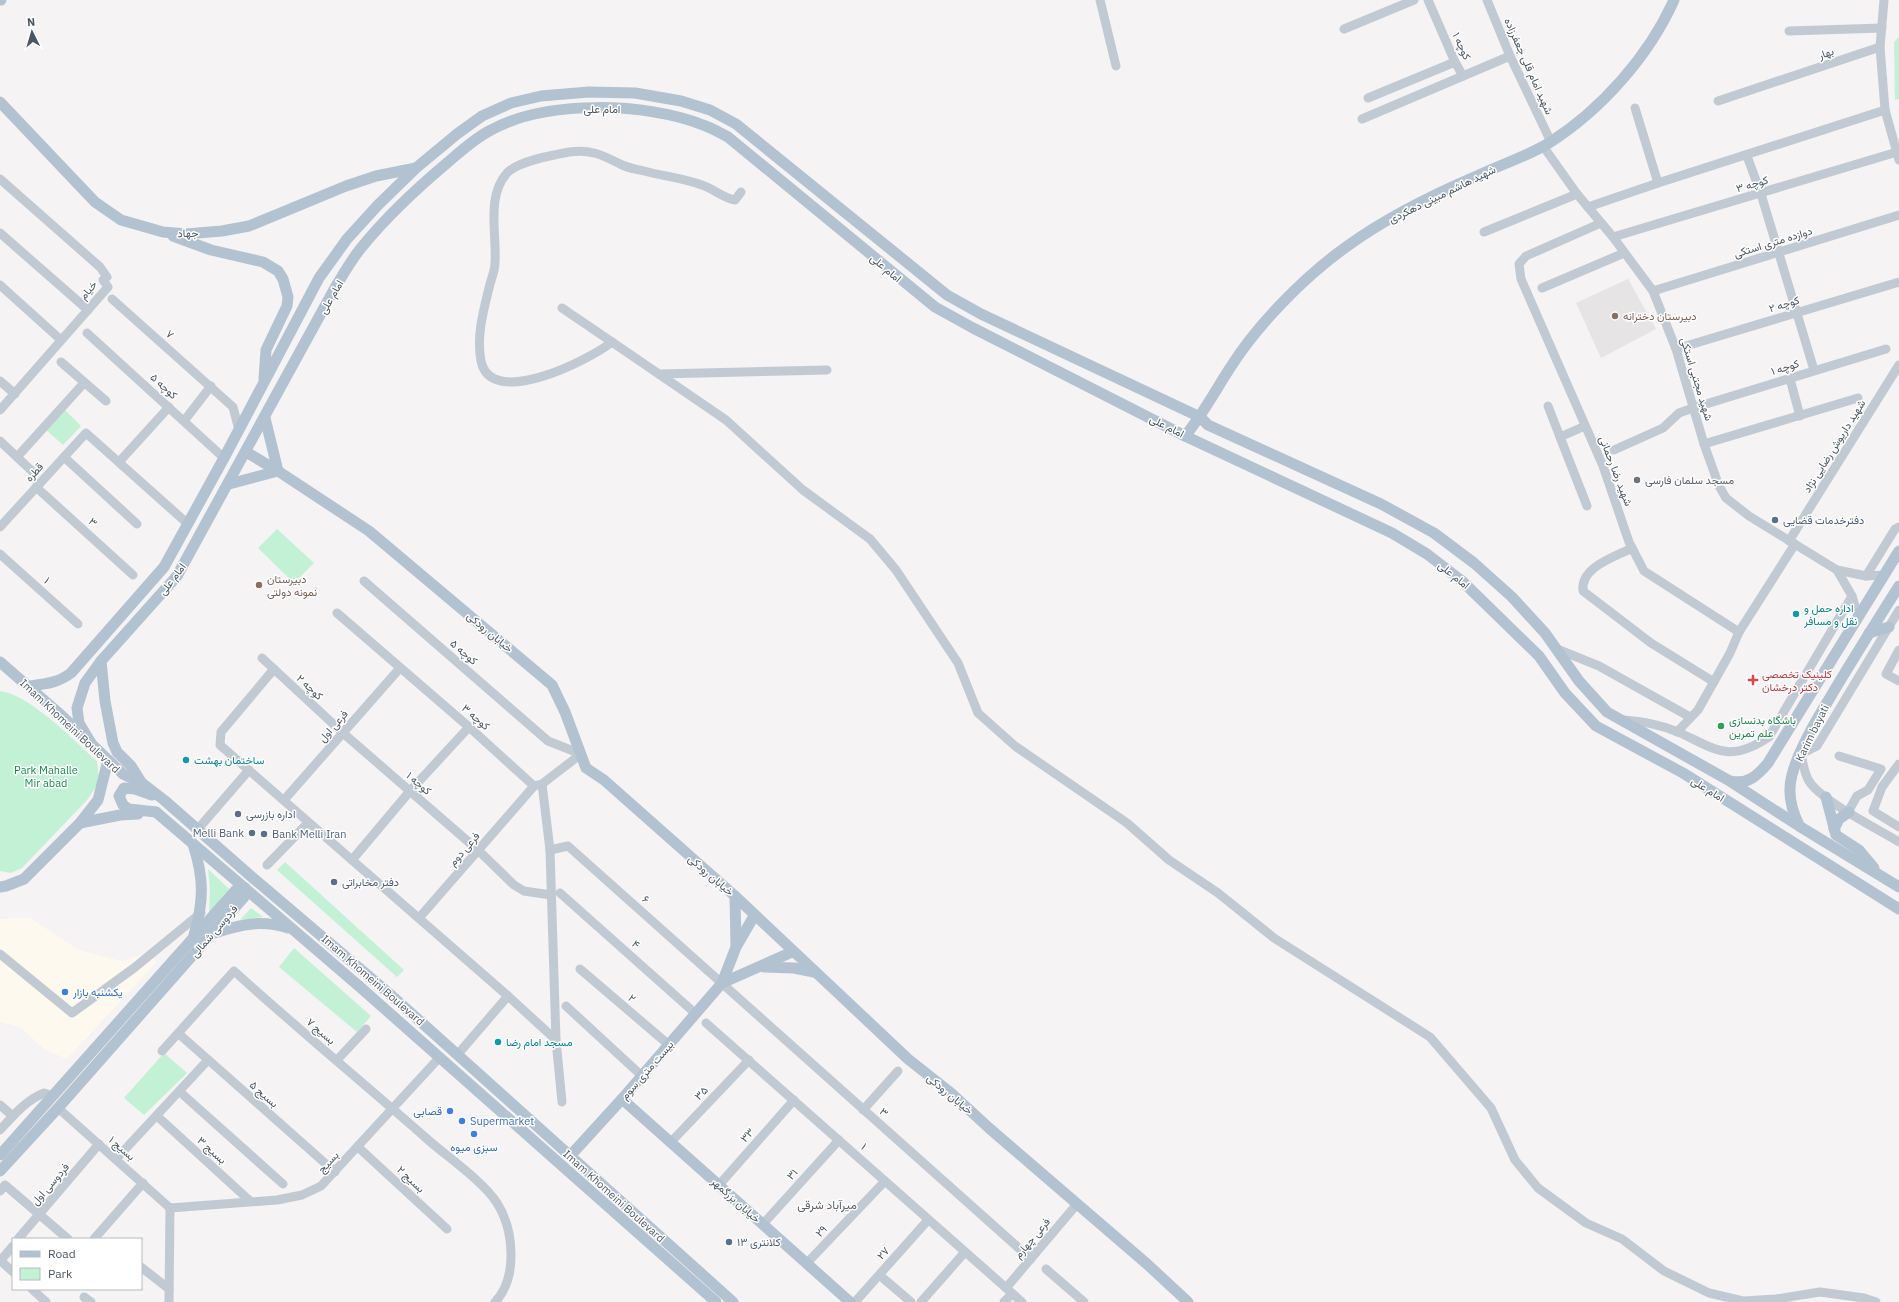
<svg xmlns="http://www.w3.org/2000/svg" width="1899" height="1302" font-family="'IBM Plex Sans',Vazirmatn,sans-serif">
<rect width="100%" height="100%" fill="#f5f3f3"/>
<path fill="#fdf9ef" d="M30 918 79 950 121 961 147 953 157 962 67 1059 45 1050 20 1027 0 1022V919Z"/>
<path fill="#e6e4e5" d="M1628 279 1656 329 1601 358 1576 303Z"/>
<g fill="#c3f1d5">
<path d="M1899 37V99L1895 100 1894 42Z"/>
<path d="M64 409 81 426 63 445 45 429Z"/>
<path d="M277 529 314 563 294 583 258 548Z"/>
<path d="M0 691C31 695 74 741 97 761L99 782 87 800 22 868 11 873 0 871Z"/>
<path d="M285 862 404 970 397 977 277 870Z"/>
<path d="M208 869 229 889 209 913 210 888Z"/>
<path d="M251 908 263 917 240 920Z"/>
<path d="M294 948 371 1016 357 1032 279 967Z"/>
<path d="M164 1053 187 1073 144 1115 124 1098Z"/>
</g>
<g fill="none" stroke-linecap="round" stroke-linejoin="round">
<g stroke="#c1cad2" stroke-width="9">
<path d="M1100 0 1116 66"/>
<path d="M1428 0 1455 62 1463 76 1510 56"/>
<path d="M1487 0 1510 56 1551 142"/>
<path d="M1884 0 1880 47 1885 110 1899 160"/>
<path d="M1344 29 1414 0"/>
<path d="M1789 31 1882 28"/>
<path d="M1368 98 1455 62"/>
<path d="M1718 101 1880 47"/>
<path d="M1635 108 1658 183"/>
<path d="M1362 119 1463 76"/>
<path d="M1543 146 1577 194 1613 237 1653 291 1676 349 1704 444 1719 486 1726 498 1749 516 1837 570 1866 576 1884 575"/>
<path d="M1747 156 1761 194 1814 370"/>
<path d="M0 179 100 267 107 277 103 280 108 287 0 410"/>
<path d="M1588 207 1658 183 1885 110"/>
<path d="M1601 223 1526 256 1519 264 1521 279 1603 466 1629 542 1644 571 1739 632 1795 544"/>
<path d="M1484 232 1577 194"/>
<path d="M0 233 88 310"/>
<path d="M1613 237 1897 152"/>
<path d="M0 285 61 340"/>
<path d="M1542 288 1624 253"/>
<path d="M1653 291 1899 215"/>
<path d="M112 299 233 407 239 430"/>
<path d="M562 308 612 342C589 360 491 410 481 361 476 335 484 309 490 284 492 277 495 270 495 263 497 235 486 196 507 173 518 161 553 155 569 152 591 149 602 155 620 164 627 168 636 169 644 171 663 176 683 178 702 185 714 189 723 198 735 200L741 192"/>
<path d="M87 333 224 458"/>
<path d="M612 342 726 420 803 490 870 539 896 570 958 663 978 713 1015 746 1127 823 1169 860 1218 893 1274 938 1430 1037 1491 1108 1515 1160 1538 1188 1586 1223 1622 1239 1664 1271 1709 1293 1743 1301 1776 1299 1820 1292 1864 1298 1876 1302"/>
<path d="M1676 349 1899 282"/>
<path d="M61 362 106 401"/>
<path d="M659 374 827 370"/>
<path d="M1790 379 1800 416"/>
<path d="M0 381 15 394"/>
<path d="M1548 406 1560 437 1585 426"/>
<path d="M184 421 211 386"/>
<path d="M1560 437 1587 506"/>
<path d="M0 441 34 473"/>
<path d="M1704 444 1858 398"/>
<path d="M1614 450 1663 428 1679 413 1693 408 1886 349"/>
<path d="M17 457 84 383"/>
<path d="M64 457 137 524"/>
<path d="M119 462 169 407"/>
<path d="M36 487 133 575"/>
<path d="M0 527 86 433 188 524"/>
<path d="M1789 541 1899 365"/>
<path d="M1632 548C1615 557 1580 567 1583 591L1651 643 1714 682"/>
<path d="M0 554 78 624"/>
<path d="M1837 570 1852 596 1858 616"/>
<path d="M1866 576 1895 529 1899 527"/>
<path d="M364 581 548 741 581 754 542 784 534 786 419 918"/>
<path d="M1899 610 1817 746 1801 754C1803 763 1804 773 1809 781 1820 800 1878 829 1899 842"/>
<path d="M337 613 469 727 534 786"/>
<path d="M1557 649 1599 666 1690 717"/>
<path d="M1899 650 1886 674 1899 681"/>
<path d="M262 658 343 733 479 851 514 885 524 891 551 895"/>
<path d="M274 669 221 732 220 745 508 996 556 1040"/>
<path d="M1624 720C1641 721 1661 725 1678 732 1716 749 1728 764 1769 737L1852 596"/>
<path d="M1677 732 1698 710 1730 653 1739 632"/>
<path d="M1839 756 1881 769 1868 790 1857 796 1848 812"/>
<path d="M1899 764 1882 787 1873 811 1899 827"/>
<path d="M542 784 550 850 556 1040 562 1102"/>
<path d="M284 800 400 668"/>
<path d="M198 829 249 770"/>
<path d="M550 850 568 846 1031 1259"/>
<path d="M352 860 410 791 469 727"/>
<path d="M267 865 308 823"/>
<path d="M560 893 696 1014"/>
<path d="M0 954 72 1013 134 968 201 913"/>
<path d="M580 969 669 1045"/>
<path d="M566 1006 642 1076"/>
<path d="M706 1023 1022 1302"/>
<path d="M179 1034 335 1172"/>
<path d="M162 1051 234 971C297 1028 362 1082 426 1138 446 1156 483 1181 497 1203 514 1230 518 1278 495 1302"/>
<path d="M458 1054 508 996"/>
<path d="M337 1060 366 1029"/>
<path d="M180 1092 283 1184"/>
<path d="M0 1105 13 1116"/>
<path d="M58 1108 170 1208"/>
<path d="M863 1110 898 1071"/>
<path d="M157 1116 250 1201"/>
<path d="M0 1130C13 1116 26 1100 44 1093L53 1096"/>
<path d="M671 1142 749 1060"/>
<path d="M358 1147 447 1229"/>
<path d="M116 1159 208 1060"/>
<path d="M719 1185 794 1100"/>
<path d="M0 1191 5 1185 68 1239"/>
<path d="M170 1208 277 1200 302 1195 321 1186 439 1058"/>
<path d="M763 1224 839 1140"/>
<path d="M18 1239 99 1144"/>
<path d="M94 1239 143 1183"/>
<path d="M0 1261 13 1246"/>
<path d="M1 1261 13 1272"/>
<path d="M807 1263 885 1181"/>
<path d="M141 1267 169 1289"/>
<path d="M1046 1269 1084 1302"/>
<path d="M884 1279 911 1302"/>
<path d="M1006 1288 1077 1204"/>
<path d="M32 1289 46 1302"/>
<path d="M84 1297 91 1302"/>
<path d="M169 1302 170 1208"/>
<path d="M855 1302 928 1220"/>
<path d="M921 1302 965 1252"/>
<path d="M1004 1302 1012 1294"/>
</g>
<g stroke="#b3c2d1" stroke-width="11">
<path d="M0 0H1"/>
<path d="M0 102 95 202 121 220 163 232 186 234 222 231 249 226 346 186 376 176 416 168"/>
<path d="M173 236 211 250 263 262 278 271 283 279 288 297 287 306 266 350 264 379"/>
<path d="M1185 436C1203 414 1215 391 1230 368 1257 325 1304 277 1346 247 1387 217 1432 195 1479 175 1502 164 1528 156 1549 143 1601 110 1649 56 1674 0"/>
<path d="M246 452 278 471 369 531 552 685 565 712 586 768 604 780 735 896 908 1059 951 1093 989 1128 1147 1264 1188 1302"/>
<path d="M229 484 278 471 265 418"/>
<path d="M1869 633 1889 627"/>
<path d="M101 661 105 701 113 743 117 752 131 766 141 782"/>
<path d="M0 662 62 716 123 774 142 783 164 800 253 878 392 996 733 1302"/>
<path d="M29 686C45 684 58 683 71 673L164 567 224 458 319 278 347 239 378 205 416 168 457 134 482 116 511 103 541 96 589 92 635 93 681 101 710 110 736 124 947 295 981 314 1200 417 1208 425 1381 504 1434 533 1474 563 1512 597 1545 633 1579 681 1607 712 1728 780 1799 826 1899 887"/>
<path d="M91 743 79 723 77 708 85 683 101 661 177 576 336 286C344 273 352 259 361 248 387 216 416 189 447 163 461 151 475 138 491 130 545 100 646 102 703 125 712 128 720 133 728 137L935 307 973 328 1185 436 1392 533 1427 554 1462 581 1539 656 1565 693 1596 726 1683 773 1899 909"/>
<path d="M1731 781C1748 785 1758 775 1768 763L1899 551"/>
<path d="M152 795 135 789 124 788 119 796 123 805 129 809 156 812"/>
<path d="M1826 797 1836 835 1859 850 1874 868"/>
<path d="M156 812 360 987 716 1302"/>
<path d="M80 823 120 815 138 814"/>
<path d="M1799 825C1791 809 1787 793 1792 775 1798 751 1815 722 1828 701 1851 662 1875 624 1899 586"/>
<path d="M1834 829 1839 819 1849 812"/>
<path d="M193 844C204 878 204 901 194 935"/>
<path d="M0 887 6 886 24 879 80 823 98 800 108 760"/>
<path d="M735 896 736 946"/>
<path d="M211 934C240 925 259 919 288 928"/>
<path d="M764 967 794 968 814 972"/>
<path d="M722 983 792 952"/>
<path d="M622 1099 850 1302"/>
<path d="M0 1155 236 890 245 888"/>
<path d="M570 1156 622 1099 722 983 736 947 754 916"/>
<path d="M0 1171 58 1108 244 897 245 888"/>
</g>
</g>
<g fill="#8d6e63" stroke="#fff" stroke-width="1.5">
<circle cx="1615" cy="316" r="4"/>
<circle cx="259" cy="585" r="4"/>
</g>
<circle fill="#6b7280" stroke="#fff" stroke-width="1.5" cx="1637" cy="480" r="4"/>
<g fill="#5c6f8a" stroke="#fff" stroke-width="1.5">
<circle cx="1775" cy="520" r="4"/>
<circle cx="238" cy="814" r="4"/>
<circle cx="252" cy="833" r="4"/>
<circle cx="264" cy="834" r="4"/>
<circle cx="334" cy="882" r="4"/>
<circle cx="729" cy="1242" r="4"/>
</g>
<g fill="#0f9aa8" stroke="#fff" stroke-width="1.5">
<circle cx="1796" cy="614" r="4"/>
<circle cx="186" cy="760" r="4"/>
<circle cx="498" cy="1042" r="4"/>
</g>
<path fill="#e0444e" stroke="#fff" stroke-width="1.5" d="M1751 674h4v4h4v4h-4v4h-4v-4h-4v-4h4z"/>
<circle fill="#2e9e5b" stroke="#fff" stroke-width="1.5" cx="1721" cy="726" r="4"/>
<g fill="#3f7fe0" stroke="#fff" stroke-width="1.5">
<circle cx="65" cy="992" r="4"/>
<circle cx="450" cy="1111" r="4"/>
<circle cx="462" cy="1121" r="4"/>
<circle cx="474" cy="1134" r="4"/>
</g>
<g text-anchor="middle" stroke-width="3" stroke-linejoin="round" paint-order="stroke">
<g font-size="11" fill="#4a5661" stroke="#fff">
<text transform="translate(1462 46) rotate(65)" y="4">کوچه ۱</text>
<text transform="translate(1826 53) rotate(-19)" y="4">بهار</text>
<text transform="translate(1529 66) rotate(66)" y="4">شهید امام قلی جعفرزاده</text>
<text x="602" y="113">امام علی</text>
<text transform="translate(1752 184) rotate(-17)" y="4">کوچه ۳</text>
<text transform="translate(1442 194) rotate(-26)" y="4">شهید هاشم مبینی دهکردی</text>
<text transform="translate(188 233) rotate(-1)" y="4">جهاد</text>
<text transform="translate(1773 242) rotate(-17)" y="4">دوازده متری استکی</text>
<text transform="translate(886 268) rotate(40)" y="4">امام علی</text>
<text transform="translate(88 290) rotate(-51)" y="4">خیام</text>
<text transform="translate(331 297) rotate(-60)" y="4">امام علی</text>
<text transform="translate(1784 304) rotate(-17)" y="4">کوچه ۲</text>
<text transform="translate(170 334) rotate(41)" y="4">۷</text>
<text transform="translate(1785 367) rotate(-18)" y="4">کوچه ۱</text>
<text transform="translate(1697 379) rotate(73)" y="4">شهید مجتبی استکی</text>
<text transform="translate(164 386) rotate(42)" y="4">کوچه ۵</text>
<text transform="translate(1167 426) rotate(27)" y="4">امام علی</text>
<text transform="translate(1834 446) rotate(-58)" y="4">شهید داریوش رضایی نژاد</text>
<text transform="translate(1616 471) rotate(69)" y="4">شهید رضا رحمانی</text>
<text transform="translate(34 472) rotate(-48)" y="4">قطره</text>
<text transform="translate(93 522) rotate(42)" y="4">۳</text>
<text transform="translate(1454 575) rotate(39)" y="4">امام علی</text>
<text transform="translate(172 579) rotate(-53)" y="4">امام علی</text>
<text transform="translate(47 580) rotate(42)" y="4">۱</text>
<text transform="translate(490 632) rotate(40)" y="4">خیابان رودکی</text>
<text transform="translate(464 652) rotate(41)" y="4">کوچه ۵</text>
<text transform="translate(310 687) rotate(43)" y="4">کوچه ۲</text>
<text transform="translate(476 717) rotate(41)" y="4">کوچه ۳</text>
<text transform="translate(70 726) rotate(43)" y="4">Imam Khomeini Boulevard</text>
<text transform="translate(333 726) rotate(-49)" y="4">فرعی اول</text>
<text transform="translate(1812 733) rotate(-64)" y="4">Karim bayati</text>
<text transform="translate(419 783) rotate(41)" y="4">کوچه ۱</text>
<text transform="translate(1708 789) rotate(32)" y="4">امام علی</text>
<text transform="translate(464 849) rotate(-49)" y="4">فرعی دوم</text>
<text transform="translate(711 875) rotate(41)" y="4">خیابان رودکی</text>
<text transform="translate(646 899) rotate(42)" y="4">۶</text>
<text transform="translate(214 931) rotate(-49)" y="4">فردوسی شمالی</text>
<text transform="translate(636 944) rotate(41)" y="4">۴</text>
<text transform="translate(373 980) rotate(41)" y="4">Imam Khomeini Boulevard</text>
<text transform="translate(632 998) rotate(40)" y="4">۲</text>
<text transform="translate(321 1031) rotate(41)" y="4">بسیج ۷</text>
<text transform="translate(647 1070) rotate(-49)" y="4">بیست متری سوم</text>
<text transform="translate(701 1093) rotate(-46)" y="4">۳۵</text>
<text transform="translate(264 1094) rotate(41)" y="4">بسیج ۵</text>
<text transform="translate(950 1094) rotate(40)" y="4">خیابان رودکی</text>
<text transform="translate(884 1112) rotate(42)" y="4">۳</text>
<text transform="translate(747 1135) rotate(-49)" y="4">۳۳</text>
<text transform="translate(864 1146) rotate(42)" y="4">۱</text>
<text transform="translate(122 1148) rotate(41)" y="4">بسیج ۱</text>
<text transform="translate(212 1150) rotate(42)" y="4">بسیج ۳</text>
<text transform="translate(328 1162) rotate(-47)" y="4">بسیج</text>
<text transform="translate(792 1174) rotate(-48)" y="4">۳۱</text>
<text transform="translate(411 1179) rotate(43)" y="4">بسیج ۲</text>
<text transform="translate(50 1184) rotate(-49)" y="4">فردوسی اول</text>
<text transform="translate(614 1196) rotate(42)" y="4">Imam Khomeini Boulevard</text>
<text transform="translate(736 1200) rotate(42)" y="4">خیابان بزرگمهر</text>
<text transform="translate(821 1231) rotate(-47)" y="4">۲۹</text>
<text transform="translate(1032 1238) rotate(-50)" y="4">فرعی چهارم</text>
<text transform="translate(883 1253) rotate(-48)" y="4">۲۷</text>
</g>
<g font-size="11" fill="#785e54" stroke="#fff" text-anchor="start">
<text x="1623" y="320">دبیرستان دخترانه</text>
<text x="267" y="583">دبیرستان<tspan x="267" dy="13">نمونه دولتی</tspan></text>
</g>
<g font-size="11" fill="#5b616d" stroke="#fff" text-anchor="start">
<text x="1645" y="484">مسجد سلمان فارسی</text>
</g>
<g font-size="11" fill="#4e5e75" stroke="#fff" text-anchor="start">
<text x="1783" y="524">دفترخدمات قضایی</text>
<text x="246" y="818">اداره بازرسی</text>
<text x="244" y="837" text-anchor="end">Melli Bank</text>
<text x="272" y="838">Bank Melli Iran</text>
<text x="342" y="886">دفتر مخابراتی</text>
<text x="737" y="1246">کلانتری ۱۳</text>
</g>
<g font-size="11" fill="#0d838f" stroke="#fff" text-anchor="start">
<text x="1804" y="612">اداره حمل و<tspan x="1804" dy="13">نقل و مسافر</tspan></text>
<text x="194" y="764">ساختمان بهشت</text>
<text x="506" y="1046">مسجد امام رضا</text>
</g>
<g font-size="11" fill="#be3a42" stroke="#fff" text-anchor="start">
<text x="1762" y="678">کلینیک تخصصی<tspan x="1762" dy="13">دکتر درخشان</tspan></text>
</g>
<g font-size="11" fill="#27864d" stroke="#fff" text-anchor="start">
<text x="1729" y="724">باشگاه بدنسازی<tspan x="1729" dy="13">علم تمرین</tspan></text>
</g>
<g font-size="11" fill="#17864f" stroke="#fff">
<text x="46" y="774">Park Mahalle<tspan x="46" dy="13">Mir abad</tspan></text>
</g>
<g font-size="11" fill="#366cbe" stroke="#fff" text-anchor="start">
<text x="73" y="996">یکشنبه بازار</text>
<text x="442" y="1115" text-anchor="end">قصابی</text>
<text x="470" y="1125">Supermarket</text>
<text x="474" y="1151" text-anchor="middle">سبزی میوه</text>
</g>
<g font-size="12" fill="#5f6368" stroke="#fff">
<text x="827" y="1209">میرآباد شرقی</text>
</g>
</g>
<rect x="12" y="1238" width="130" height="52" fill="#ffffff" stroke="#b7bbc0"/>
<rect x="20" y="1251" width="20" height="6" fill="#b3c2d1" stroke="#b7bbc0"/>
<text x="48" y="1258" font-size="12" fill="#4a5661">Road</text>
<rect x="20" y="1268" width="20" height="12" fill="#c3f1d5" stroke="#b7bbc0"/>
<text x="48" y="1278" font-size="12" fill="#4a5661">Park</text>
<g transform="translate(32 32) rotate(355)" stroke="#ffffff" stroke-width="3" paint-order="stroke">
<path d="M0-3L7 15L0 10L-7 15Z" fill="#4a5661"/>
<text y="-6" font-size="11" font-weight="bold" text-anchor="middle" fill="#4a5661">N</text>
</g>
</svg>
